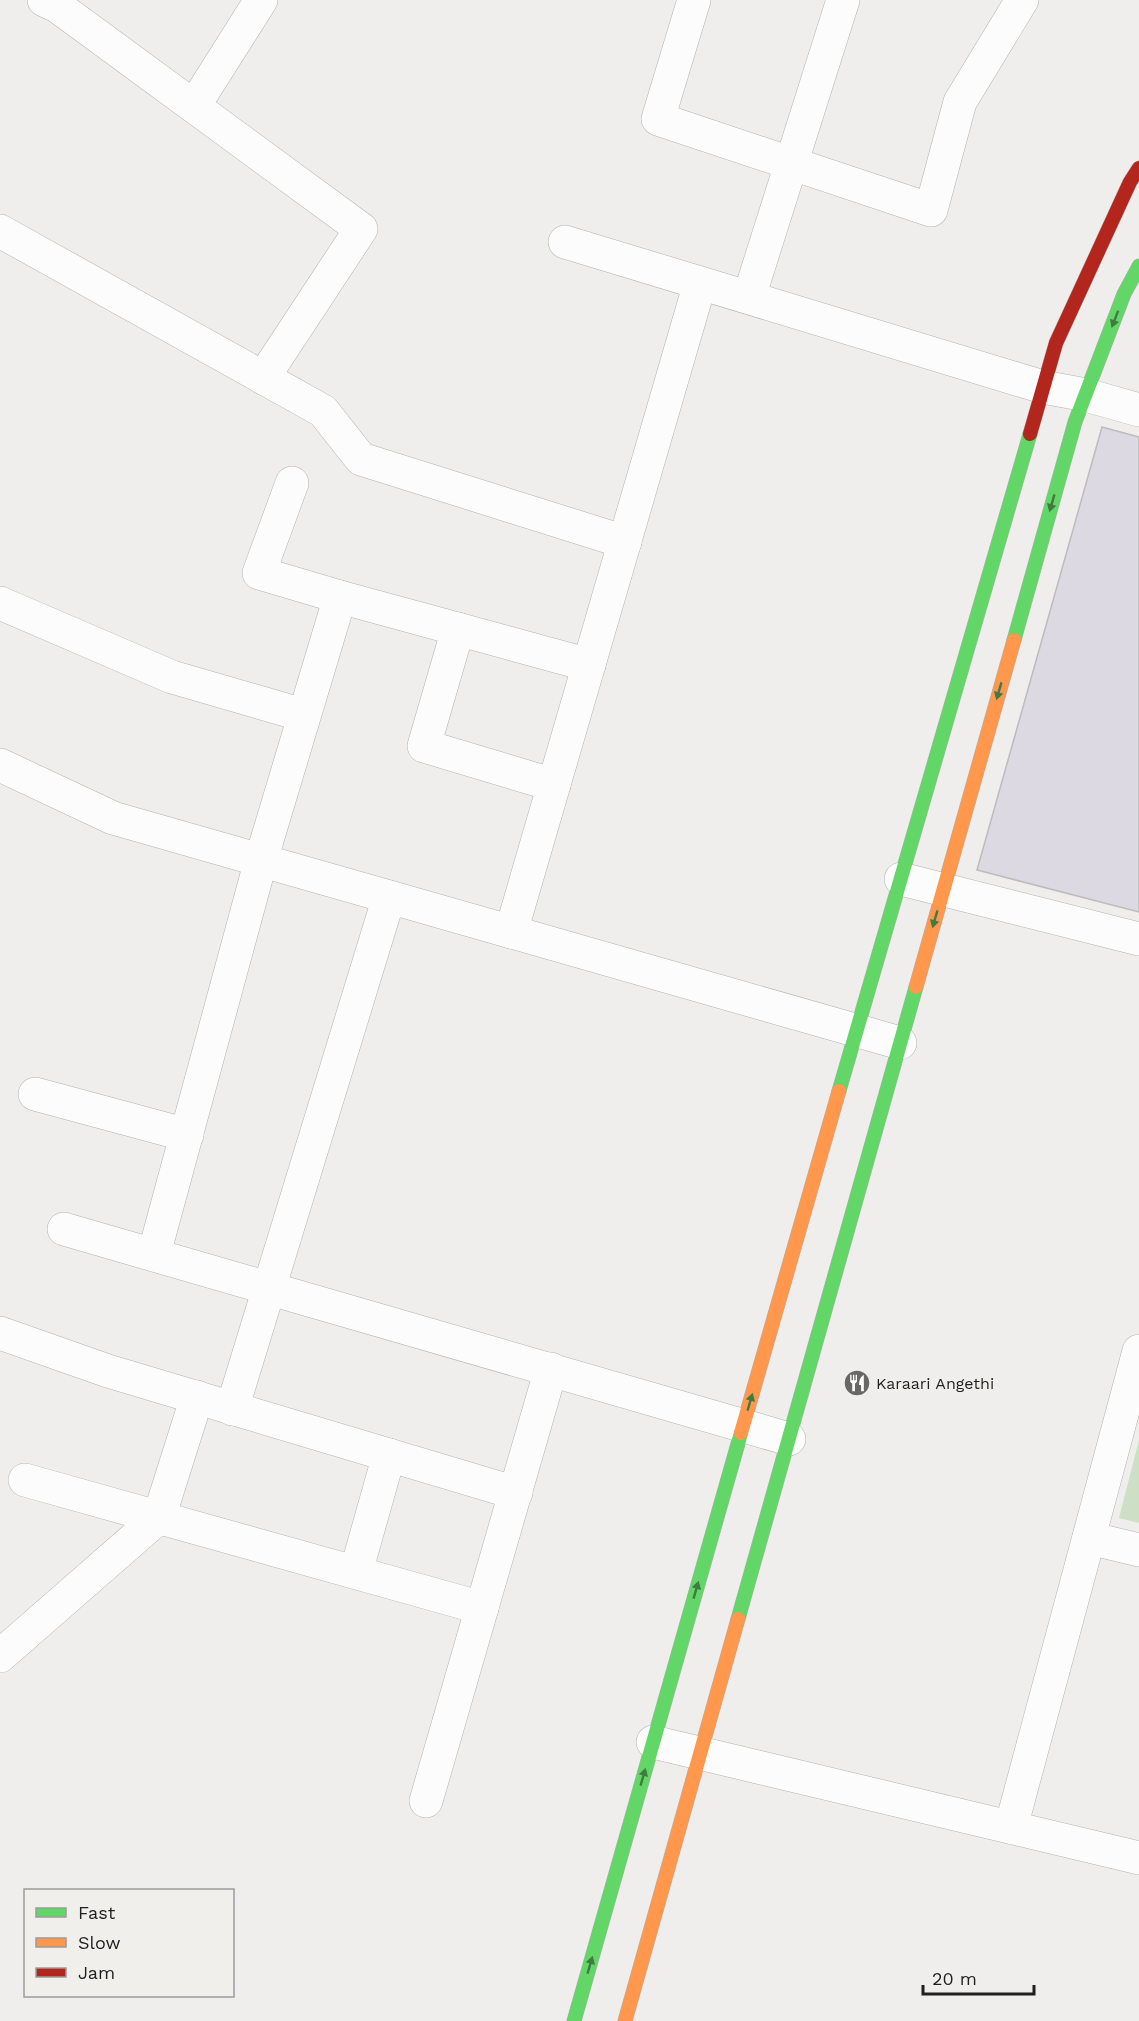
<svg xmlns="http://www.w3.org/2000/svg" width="1139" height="2021" font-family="'Work Sans',sans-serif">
<rect width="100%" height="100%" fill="#efeeec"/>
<path fill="#cddfc5" d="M1139 1440V1523L1119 1518Z"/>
<path fill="#ddd9e2" stroke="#bcbcbc" stroke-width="1.5" d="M1102 427 1139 437V912L977 870Z"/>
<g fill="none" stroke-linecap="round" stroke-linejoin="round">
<defs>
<g id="street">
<path d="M44 0 57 6 361 229 263 378"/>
<path d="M694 0 658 119 931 210 960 102 1022 0"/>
<path d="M194 106 261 0"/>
<path d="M0 231 323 411 361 459 625 542"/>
<path d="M565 242 1043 387 1086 395 1139 410"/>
<path d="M749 297 843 0"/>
<path d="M292 483 259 573 340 597 589 665"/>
<path d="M0 603 172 677 303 715"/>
<path d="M458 629 424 746 554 785"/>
<path d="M0 765 113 818 900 1043"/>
<path d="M901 879 1139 939"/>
<path d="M511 932 700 283"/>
<path d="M35 1094 187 1135"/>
<path d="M64 1229 789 1439"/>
<path d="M154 1254 261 860 340 597"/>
<path d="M0 1333 108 1371 516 1493"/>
<path d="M232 1409 389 897"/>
<path d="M25 1480 482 1608"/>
<path d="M1089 1538 1139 1550"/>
<path d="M356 1572 389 1455"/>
<path d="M0 1656 159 1517 197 1397"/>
<path d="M653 1742 1139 1858"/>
<path d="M426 1801 551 1369"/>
<path d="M1011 1827 1139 1351"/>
</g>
<g id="fast">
<path d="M1014 640 1075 422 1124 294 1139 266"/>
<path d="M839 1091 1030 434"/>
<path d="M738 1619 916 987"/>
<path d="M574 2021 741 1433"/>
</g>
<g id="slow">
<path d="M916 987 1014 640"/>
<path d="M741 1433 839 1091"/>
<path d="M625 2021 738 1619"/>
</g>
<path id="jam" d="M1030 434 1056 343 1130 182 1139 168"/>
</defs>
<use href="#street" stroke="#b2b2b0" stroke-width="34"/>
<use href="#fast" stroke="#b2b2b0" stroke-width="15"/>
<use href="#slow" stroke="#b2b2b0" stroke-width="15"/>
<use href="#jam" stroke="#b2b2b0" stroke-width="15"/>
<use href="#street" stroke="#fdfcfc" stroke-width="33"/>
<use href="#fast" stroke="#63d668" stroke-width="14"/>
<use href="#slow" stroke="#ff974d" stroke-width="14"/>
<use href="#jam" stroke="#b3261e" stroke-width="14"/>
</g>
<defs><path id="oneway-solid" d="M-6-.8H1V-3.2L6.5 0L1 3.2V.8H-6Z" transform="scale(1.5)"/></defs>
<g fill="#417a43">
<use href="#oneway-solid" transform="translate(1115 319) rotate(111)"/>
<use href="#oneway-solid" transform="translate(1052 503) rotate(106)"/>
<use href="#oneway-solid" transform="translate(999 691) rotate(106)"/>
<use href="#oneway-solid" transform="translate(935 919) rotate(106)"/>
<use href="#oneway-solid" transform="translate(750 1402) rotate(-74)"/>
<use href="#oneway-solid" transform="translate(696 1590) rotate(-74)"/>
<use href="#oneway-solid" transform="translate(643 1777) rotate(-74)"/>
<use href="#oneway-solid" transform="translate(590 1965) rotate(-74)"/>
</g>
<defs>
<symbol id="restaurant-disc" viewBox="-11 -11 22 22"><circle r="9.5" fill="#686766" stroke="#f0efeb"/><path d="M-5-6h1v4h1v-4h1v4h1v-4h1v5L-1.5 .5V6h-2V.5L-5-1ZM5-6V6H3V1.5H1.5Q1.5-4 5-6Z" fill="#fff"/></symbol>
</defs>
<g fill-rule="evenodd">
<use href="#restaurant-disc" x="842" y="1368" width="30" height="30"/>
</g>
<g text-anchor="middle" stroke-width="6" stroke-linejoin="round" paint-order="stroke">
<g font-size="16" fill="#1f1f1e" stroke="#f0efeb" text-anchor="start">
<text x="876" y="1389">Karaari Angethi</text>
</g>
</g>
<rect x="24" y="1889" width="210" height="108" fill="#f0efeb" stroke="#9c9c99" stroke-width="1.5"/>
<rect x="36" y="1908" width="30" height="9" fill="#63d668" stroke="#9c9c99" stroke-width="1.5"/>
<text x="78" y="1919" font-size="18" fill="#1f1f1e">Fast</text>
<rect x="36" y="1938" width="30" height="9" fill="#ff974d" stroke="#9c9c99" stroke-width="1.5"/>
<text x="78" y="1949" font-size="18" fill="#1f1f1e">Slow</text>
<rect x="36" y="1968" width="30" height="9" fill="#b3261e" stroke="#9c9c99" stroke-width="1.5"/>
<text x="78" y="1979" font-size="18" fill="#1f1f1e">Jam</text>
<path d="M923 1985v9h111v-9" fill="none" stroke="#1f1f1e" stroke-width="3"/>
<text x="932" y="1985" font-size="18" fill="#1f1f1e" stroke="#f0efeb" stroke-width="4.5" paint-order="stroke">20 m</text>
</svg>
